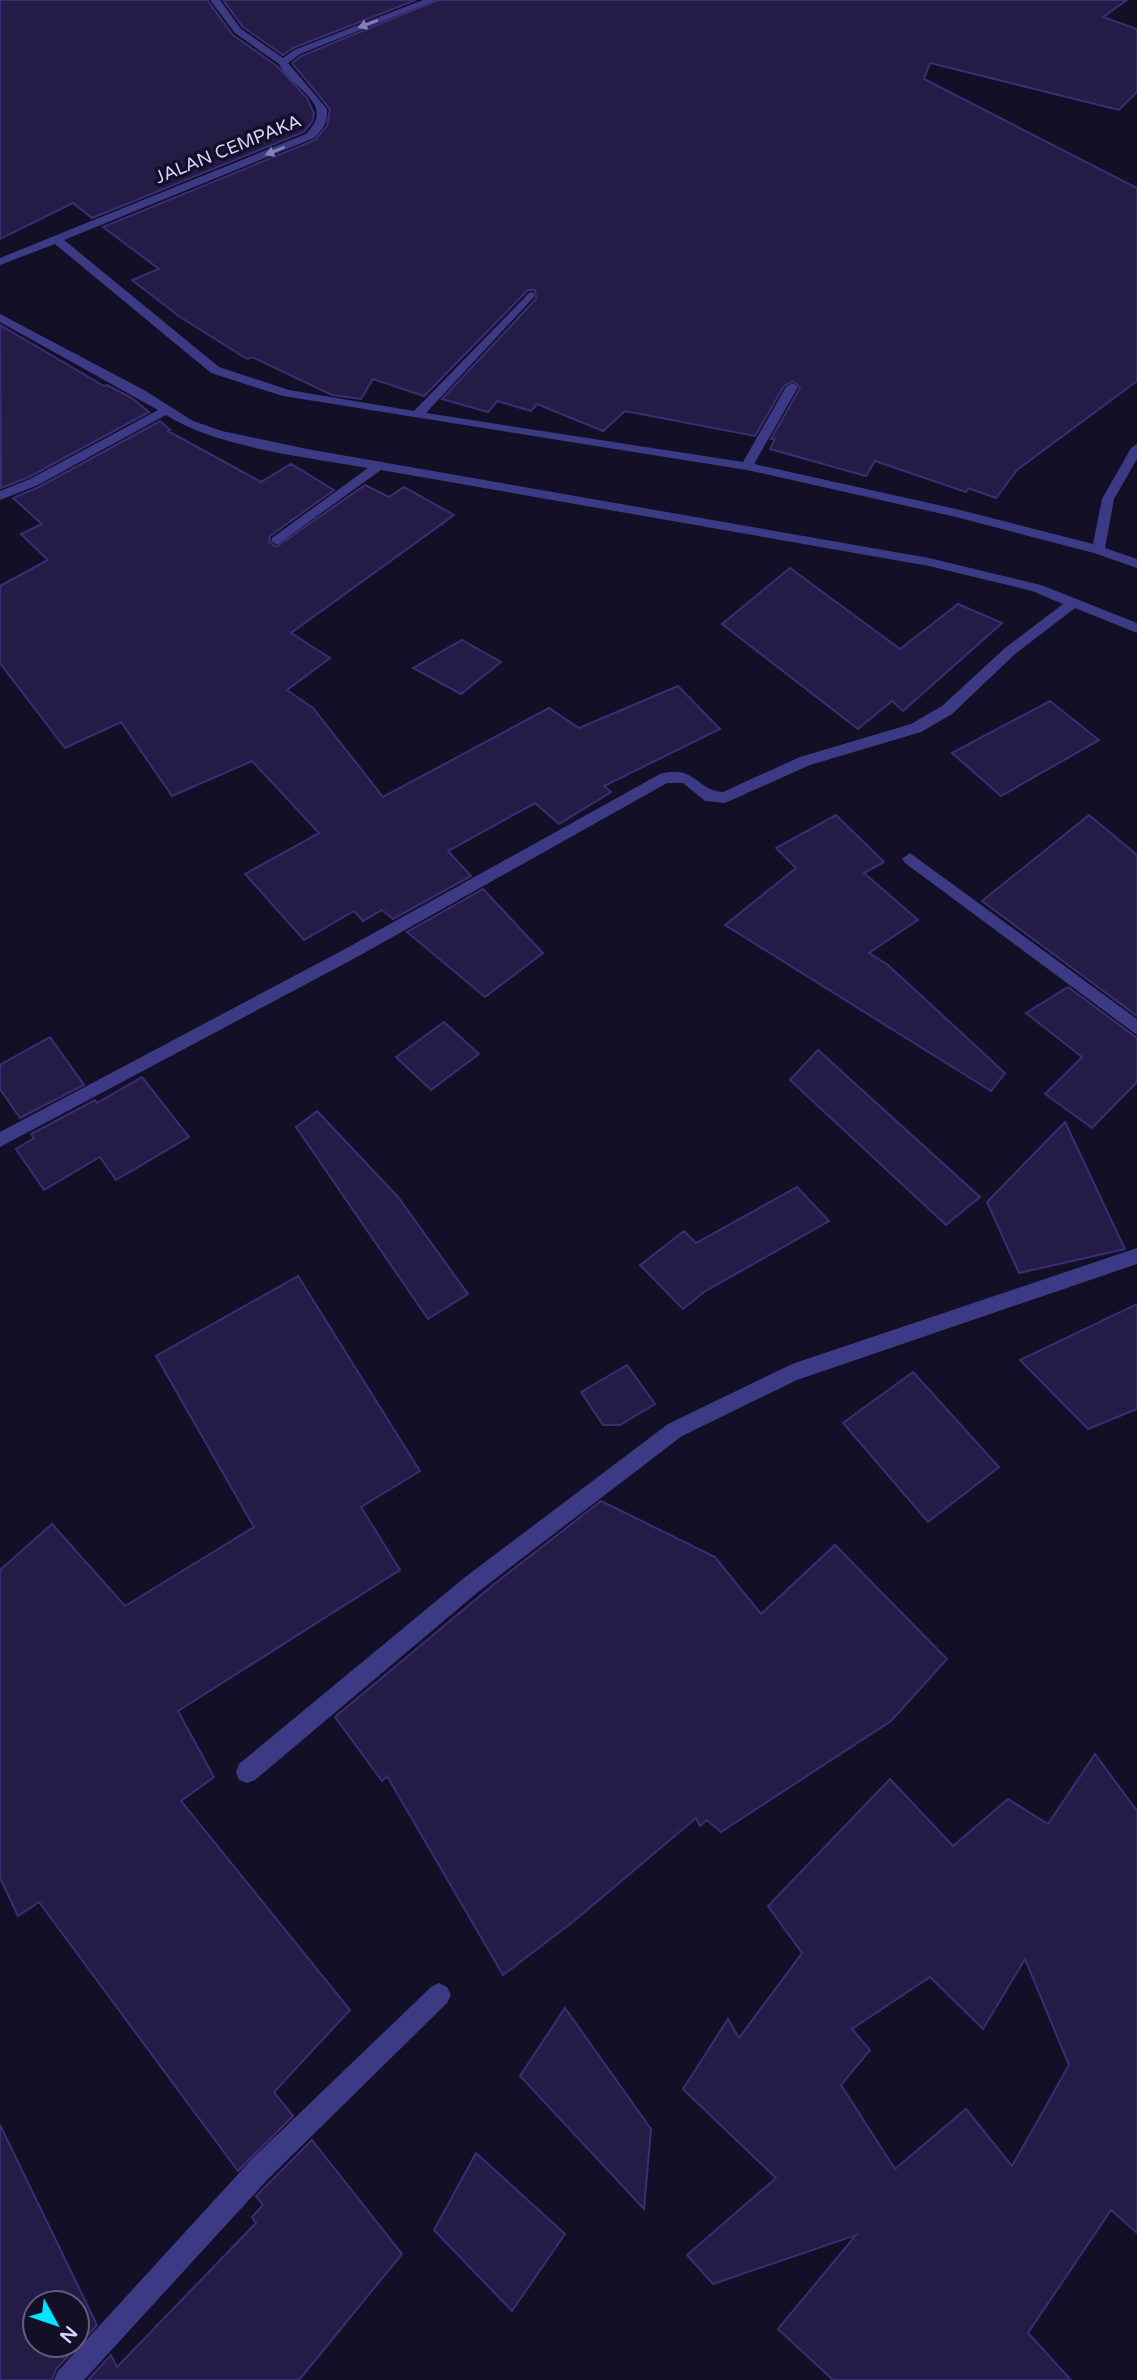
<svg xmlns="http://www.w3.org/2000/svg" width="1137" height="2380" font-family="'Varela Round',sans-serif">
<rect width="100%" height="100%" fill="#130f26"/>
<g fill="#241b47" stroke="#3b2d73" stroke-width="2" fill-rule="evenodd">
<path d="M0 0H207L233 35 277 66 307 98 314 113 312 122 304 132 92 218 73 203 0 239Z"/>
<path d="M223 0H416L293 48 283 55 243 27Z"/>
<path d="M438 0H1127L1103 17 1137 29V92L1119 110 930 63 924 79 1137 188V381L1017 470 996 498 968 488 966 492 875 461 866 476 770 449 775 439H771L800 388 793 381 784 386 755 436 625 411 603 431 537 404 531 411 497 401 488 412 442 399 536 299 535 290H528L424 396 373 379 361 399 332 395 252 357 247 359 180 317 132 280 159 269 103 227 315 140 327 126 330 109 292 63 301 56Z"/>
<path d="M0 325 104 386 107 385 132 398 149 412 29 477 1 488Z"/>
<path d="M160 421 170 430 168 431 261 482 291 464 334 490 270 536 269 542 276 547 365 485 389 497 404 487 454 515 291 633 330 658 287 690 313 708 383 797 549 708 579 728 678 686 720 729 604 786 611 792 559 824 535 803 448 851 471 876 393 919 382 910 363 921 354 911 304 940 245 874 319 833 252 761 172 796 121 722 65 748 0 663V586L48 560 21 534 42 524 13 498 39 487Z"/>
<path d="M790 568 900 649 958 604 1002 623 903 711 892 701 858 729 722 624Z"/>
<path d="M462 640 501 662 461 694 413 668Z"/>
<path d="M1050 701 1099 740 1001 796 952 753Z"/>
<path d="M836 815 884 862 864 873 918 920 869 953 888 965 1005 1073 991 1091 725 925 796 868 776 848Z"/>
<path d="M1089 815 1137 855V1016L982 901Z"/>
<path d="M483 889 543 953 485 997 407 932Z"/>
<path d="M1068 987 1137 1038V1082L1092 1128 1045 1094 1082 1057 1026 1013Z"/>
<path d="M444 1022 479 1054 431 1090 396 1057Z"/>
<path d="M50 1037 84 1085 20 1118 0 1089V1065Z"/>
<path d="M818 1050 980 1197 946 1225 790 1080Z"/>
<path d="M142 1077 189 1137 116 1180 100 1157 44 1190 16 1149 34 1138 31 1134 95 1100 97 1103Z"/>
<path d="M317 1111 398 1197 468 1294 428 1319 296 1127Z"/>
<path d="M1065 1122 1125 1249 1019 1273 987 1202Z"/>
<path d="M797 1187 829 1221 704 1292 683 1309 640 1265 684 1231 696 1243Z"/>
<path d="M298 1276 420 1471 361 1507 400 1570 178 1711 214 1777 181 1801 350 2010 274 2092 293 2116 238 2171 39 1902 18 1916 0 1878V1570L52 1524 125 1606 254 1527 156 1356Z"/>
<path d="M1137 1304V1409L1088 1429 1020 1360Z"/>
<path d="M627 1365 655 1404 620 1425H603L581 1392Z"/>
<path d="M913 1372 999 1467 928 1522 843 1423Z"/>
<path d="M601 1501 715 1557 761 1614 835 1545 947 1659 891 1721 721 1832 707 1820 700 1826 696 1818 574 1921 503 1975 387 1776 382 1781 335 1717 493 1585Z"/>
<path d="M1095 1754 1137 1811V2233L1111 2210 1028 2333 1071 2380H833L778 2329 856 2235 713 2284 687 2255 776 2178 683 2089 728 2019 739 2038 802 1953 768 1906 890 1779 953 1846 1008 1799 1048 1824ZM1025 1959 1069 2065 1012 2166 966 2109 895 2169 841 2085 870 2050 852 2029 930 1977 983 2029Z"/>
<path d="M565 2008 651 2129 644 2209 520 2076Z"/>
<path d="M0 2125 97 2325 56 2369 52 2380H0ZM35 2303H77V2345H35Z"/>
<path d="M312 2140 402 2254 299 2380H88L111 2355 117 2367 256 2223 252 2217 263 2205 256 2196Z"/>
<path d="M476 2153 565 2234 512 2311 434 2230Z"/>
</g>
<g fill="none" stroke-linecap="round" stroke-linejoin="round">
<g fill="#3d3a85" fill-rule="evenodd">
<path d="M210 0H220L241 29 283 58 294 50 423 0H436L300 54 288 63 327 109C328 123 323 129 314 138L64 240 219 367 289 390 414 411 530 292 534 293V297L426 413 743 462 786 387 792 383 798 387 754 464 956 509 1093 544 1102 499 1131 448 1137 444V459L1114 499 1105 548 1137 559V568L1094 553 956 517 747 470 283 396 211 373 55 244 0 265V258L306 134C338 102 290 89 279 64L235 33Z"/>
<path d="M0 314 144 390 193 421 222 431 307 449 929 558 1041 585 1137 623V633L1075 608 1015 654 952 714 921 732 810 765 725 803 705 801 683 783H667L357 957 0 1147V1132L345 949 660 774C695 764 697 791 723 792L800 757 911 724 942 706 1005 648 1063 604 1032 591 929 566 381 470 277 545 271 541 272 538 368 468C307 457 218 448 166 415L38 485 0 500V491L30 479 158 410 0 322Z"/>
<path d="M910 853 1137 1019V1035L905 863 902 859Z"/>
<path d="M1137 1248V1264L797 1380 682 1436 478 1592 255 1780 247 1783 239 1780 236 1772 239 1764 464 1578 668 1424 792 1364Z"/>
<path d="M439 1983 447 1987 451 1995 447 2003 269 2178 84 2380H54L58 2371 251 2160 431 1987Z"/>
</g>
</g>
<defs><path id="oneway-solid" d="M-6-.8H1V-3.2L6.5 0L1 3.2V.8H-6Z" transform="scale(1.75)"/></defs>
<g fill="#837fbc">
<use href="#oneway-solid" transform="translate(368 24) rotate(159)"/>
<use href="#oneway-solid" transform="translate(275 151) rotate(158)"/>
</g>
<g text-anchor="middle" stroke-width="7" stroke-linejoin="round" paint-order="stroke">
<g font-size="18" fill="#d9d4ff" stroke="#130f26">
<text transform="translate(228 149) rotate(-22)" y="6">JALAN CEMPAKA</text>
</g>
</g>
<g transform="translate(56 2324) rotate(130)"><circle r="33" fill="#130f26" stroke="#625e7d" stroke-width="2"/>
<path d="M0-5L12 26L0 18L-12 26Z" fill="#00e5ff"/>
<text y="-10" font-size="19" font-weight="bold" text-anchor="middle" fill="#d9d4ff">N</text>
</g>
</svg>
